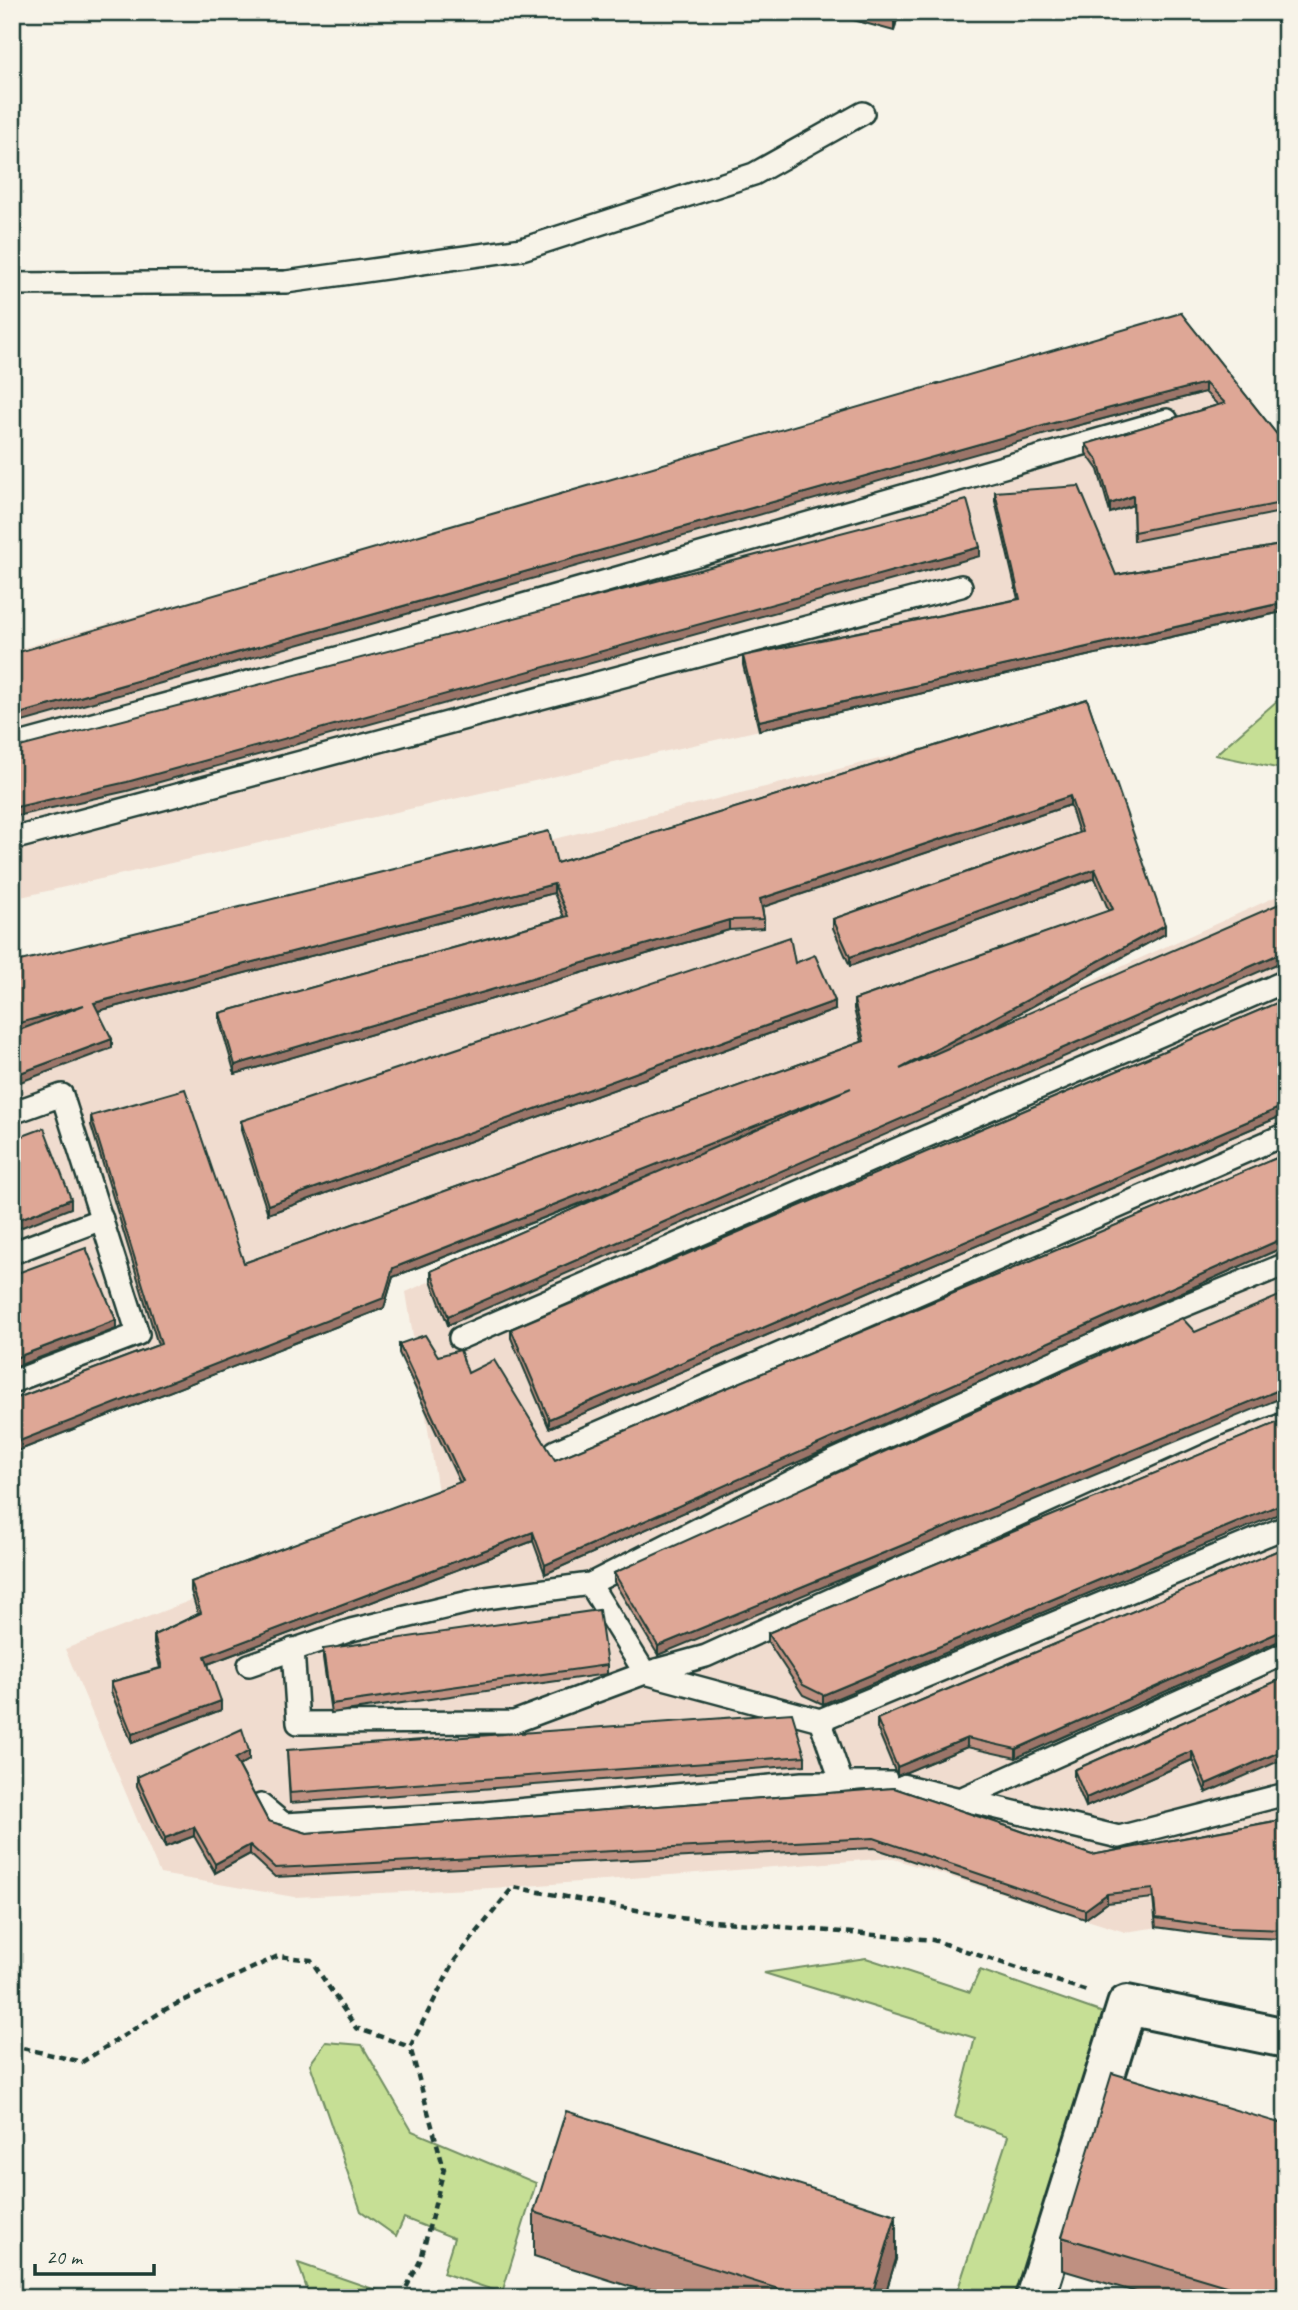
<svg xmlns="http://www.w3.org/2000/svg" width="1298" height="2310" font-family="Caveat,sans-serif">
<rect width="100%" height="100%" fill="#f7f3e8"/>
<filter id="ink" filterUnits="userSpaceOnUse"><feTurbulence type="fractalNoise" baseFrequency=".0143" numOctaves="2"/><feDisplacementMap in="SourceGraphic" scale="14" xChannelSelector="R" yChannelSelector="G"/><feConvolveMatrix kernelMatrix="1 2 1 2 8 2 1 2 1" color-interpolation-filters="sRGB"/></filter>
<g filter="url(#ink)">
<g fill="#f0dccf">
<path d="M1181 322 1286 455V611L12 899V651Z"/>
<path d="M1087 708 1165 934 394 1277 384 1308 12 1453V972Z"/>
<path d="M1286 892V1908L1125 1932 891 1858 513 1887 294 1897 160 1874 65 1649 440 1504 406 1292Z"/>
</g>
<g fill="#c6df95" stroke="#728e64" stroke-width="2">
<path d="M1286 693V770L1215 755Z"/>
<path d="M866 1958 970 1992 980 1970 1103 2013 1015 2298H955L1008 2136 955 2117 975 2038 764 1973Z"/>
<path d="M326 2042 362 2045 412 2131 536 2183 502 2293 443 2273 454 2238 404 2218 396 2236 361 2211 310 2064Z"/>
<path d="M298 2263 399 2298H310Z"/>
</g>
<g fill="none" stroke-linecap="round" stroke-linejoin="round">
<defs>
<g id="lane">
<path d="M12 284 286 282 522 249 754 174 863 113"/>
<path d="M12 746 363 651 1167 420"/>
<path d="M12 839 961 586"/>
<path d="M12 1113 62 1095 138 1334 12 1382"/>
<path d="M12 1253 102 1219"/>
<path d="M460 1338 1286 981"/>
<path d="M556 1451 1286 1134"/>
<path d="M590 1584 645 1673 820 1720 1286 1527"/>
<path d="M293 1649 298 1723 514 1722 645 1673 706 1656 1221 1423 1286 1398"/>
<path d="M249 1665 351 1630 486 1598 590 1584 824 1465 1088 1345 1286 1264"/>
<path d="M820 1720 842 1783"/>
<path d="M960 1799 1286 1653"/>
<path d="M261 1805 284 1824 485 1813 802 1783H893L1119 1837 1286 1794"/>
</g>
<path id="street" d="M1035 2298 1127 2005 1286 2038"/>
</defs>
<use href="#lane" stroke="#1f3d34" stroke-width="26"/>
<use href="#street" stroke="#1f3d34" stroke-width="44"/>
<g stroke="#1f3d34" stroke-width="4.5" stroke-dasharray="7 5" stroke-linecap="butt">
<path d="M12 2050 18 2047 82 2062 166 2009 278 1956 311 1960 356 2028 410 2047"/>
<path d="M401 2298 421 2259 444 2169 410 2047 455 1960 513 1887 679 1918 933 1940 1090 1992"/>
</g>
<use href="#lane" stroke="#f7f3e8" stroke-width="21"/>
<use href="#street" stroke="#f7f3e8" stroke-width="38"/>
</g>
<g fill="#bf9081" stroke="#1f3d34" stroke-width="2">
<path d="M824 12H899L894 31Z"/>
<path d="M1181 313 1286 446V511L1134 541 1133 505 1110 513 1098 470 1086 453V444L1218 405 1205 392 1057 431Z"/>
<path d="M995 492 1116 575 1286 544V611L759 730 743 665V656L1018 599 995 501Z"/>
<path d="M1087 699 1165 934 448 1325 431 1280V1271L636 1182 393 1277 384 1308 12 1453V1400L158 1345 91 1125V1116L244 1263 862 1042 854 1009V1000L1109 911 1095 878 850 966 833 928V919L1079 833 1070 805 762 907 764 919V928L729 930 235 1074 220 1022V1013L564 917 554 893 98 1011 112 1048 12 963 557 863Z"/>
<path d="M795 963 835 1010 268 1214 241 1130V1121Z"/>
<path d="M1286 999V1114L549 1428 511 1338V1329Z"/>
<path d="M1286 1154V1246L545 1574 533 1541 208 1664 221 1710 132 1743 111 1692V1682L160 1668 154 1644V1635L198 1614 191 1591V1582L460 1483 399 1353V1344L438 1356 468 1373 555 1460Z"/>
<path d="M1195 1332 658 1655 614 1582V1573Z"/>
<path d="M1286 1419 823 1704 803 1695 768 1642V1633Z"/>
<path d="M1286 1547 1016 1758 967 1747 897 1776 877 1728V1719Z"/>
<path d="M323 1649 607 1665V1674L331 1713 323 1658Z"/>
<path d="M1286 1677 1206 1793 1192 1760 1086 1807 1074 1779V1770Z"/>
<path d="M287 1750 805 1756V1765L290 1803Z"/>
<path d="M249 1760 239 1766 268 1821 307 1833 894 1788 1092 1855 1286 1819V1939L1228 1937 1156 1927 1153 1898 1107 1903 1085 1919 874 1848 275 1877 250 1854 215 1873 194 1836 165 1847 137 1786V1777Z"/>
<path d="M534 2212 896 2259 884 2298H666L534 2256Z"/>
<path d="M1062 2237 1285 2298H1156L1062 2270Z"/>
</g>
<g fill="#9b7569" stroke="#1f3d34" stroke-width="2">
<path d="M894 12H899L894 31Z"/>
<path d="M1205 383V392L1057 431 12 725V716L1057 422Z"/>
<path d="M1133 496V505L1110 513V504Z"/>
<path d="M980 547V556L127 791 12 817V808Z"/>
<path d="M1286 602V611L759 730V721Z"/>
<path d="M1070 796V805L760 908V899Z"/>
<path d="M1095 869V878L850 966V957Z"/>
<path d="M554 884V893L94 1012V1003Z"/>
<path d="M729 920V930L235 1074V1065Z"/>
<path d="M1165 925V934L900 1078V1069Z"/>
<path d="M1286 951V960L448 1325V1316Z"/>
<path d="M835 1001V1010L268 1214V1205Z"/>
<path d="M84 1005 12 1034V1025Z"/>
<path d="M112 1039V1048L12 1085V1076Z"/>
<path d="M851 1088V1097L393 1277 384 1308 12 1453V1444L393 1268Z"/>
<path d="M1286 1105V1114L549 1428V1419Z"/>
<path d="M71 1199V1208L12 1231V1222Z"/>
<path d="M1286 1237V1246L545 1574V1565Z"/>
<path d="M116 1320V1329L12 1368V1359Z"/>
<path d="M1286 1387V1396L658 1655V1646Z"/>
<path d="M1286 1502V1511L823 1704V1695Z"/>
<path d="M533 1532V1541L205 1665V1656Z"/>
<path d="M1286 1629V1638L1016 1758V1749Z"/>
<path d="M221 1701V1710L132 1743V1734Z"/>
<path d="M967 1738V1747L897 1776V1767Z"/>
<path d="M1286 1749V1758L1206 1793V1784Z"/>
<path d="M249 1751V1760L235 1768V1759Z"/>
<path d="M1192 1751V1760L1086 1807V1798Z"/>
<path d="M194 1827V1836L165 1847V1838Z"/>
<path d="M250 1845V1854L215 1873V1864Z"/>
<path d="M1107 1894V1903L1085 1919V1910Z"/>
<path d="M896 2215V2259L884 2298H871Z"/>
<path d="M1286 2261V2294L1285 2298H1275Z"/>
</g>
<g fill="#dea796" stroke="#1f3d34" stroke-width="2">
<path d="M1181 313 1286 446V502L1134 532 1133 496 1110 504 1098 461 1086 444 1225 403 1205 383 1057 422 12 716V654Z"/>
<path d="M1079 486 1116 575 1286 544V602L759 721 743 656 1020 599 995 492Z"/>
<path d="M967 500 980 547 127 782 12 808V749Z"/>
<path d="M1087 699 1165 925 900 1069 1286 901V951L448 1316 431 1271 851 1088 393 1268 384 1298 12 1444V1400L161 1344 91 1116 185 1089 244 1263 864 1041 854 1000 1113 909 1095 869 850 957 833 919 1082 832 1070 796 760 899 764 919 729 920 235 1065 220 1013 568 916 554 884 94 1003 112 1039 12 1076V1033L84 1005 12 1025V963L549 831 557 863Z"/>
<path d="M790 937 795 963 815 955 835 1001 268 1205 241 1121Z"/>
<path d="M1286 999V1105L549 1419 511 1329Z"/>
<path d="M44 1128 71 1199 12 1222V1140Z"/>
<path d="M1286 1154V1237L545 1565 533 1532 205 1656 221 1701 132 1734 111 1682 162 1668 154 1635 201 1613 191 1582 463 1481 399 1344 425 1335 438 1356 460 1350 468 1373 494 1360 555 1460Z"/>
<path d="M86 1248 116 1320 12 1359V1275Z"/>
<path d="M1286 1293V1387L658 1646 614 1573 1182 1318 1195 1332Z"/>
<path d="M1286 1419V1502L823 1695 803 1685 768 1633Z"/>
<path d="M1286 1547V1629L1016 1749 967 1738 897 1767 877 1719Z"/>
<path d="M599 1610 607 1665 331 1704 323 1649Z"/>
<path d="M1286 1677V1749L1206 1784 1192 1751 1086 1798 1074 1770Z"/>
<path d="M792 1713 805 1756 290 1793 287 1750Z"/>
<path d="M242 1729 249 1751 235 1759 268 1821 307 1833 894 1788 1092 1855 1286 1819V1930L1228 1928 1156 1918 1153 1889 1107 1894 1085 1910 874 1838 275 1868 250 1845 215 1864 194 1827 165 1838 137 1777Z"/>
<path d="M1112 2073 1286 2125V2261L1275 2298H1266L1062 2237Z"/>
<path d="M566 2111 896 2215 871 2298H807L534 2212Z"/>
</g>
</g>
<rect width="1298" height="2310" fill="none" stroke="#f7f3e8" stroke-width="42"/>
<rect x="21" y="21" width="1256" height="2268" fill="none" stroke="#1f3d34" stroke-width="2.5" filter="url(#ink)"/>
<path d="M35 2264v10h119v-10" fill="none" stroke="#1f3d34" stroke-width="3.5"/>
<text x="46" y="2264" font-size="21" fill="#1f3d34" stroke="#f7f3e8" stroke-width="5" paint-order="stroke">20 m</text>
</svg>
